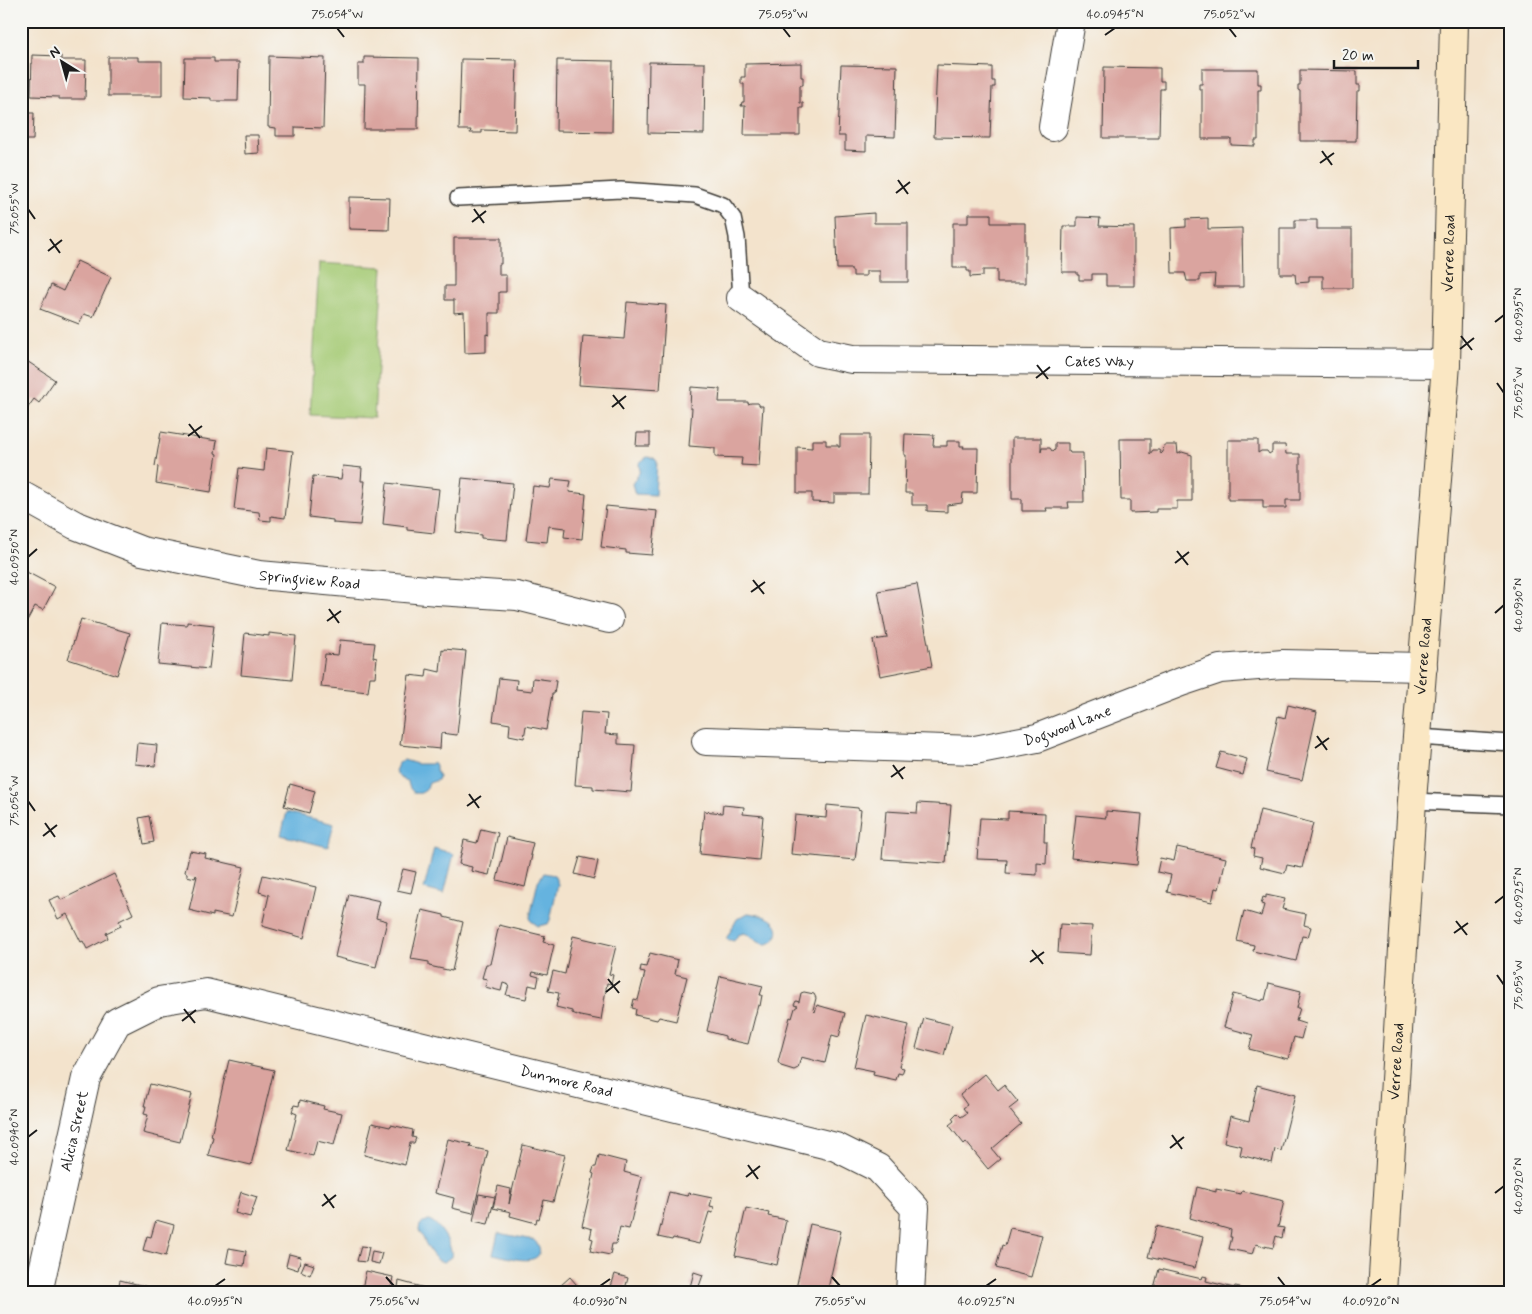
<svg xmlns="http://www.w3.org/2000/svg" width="1532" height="1314" font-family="Mynerve,sans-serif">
<rect width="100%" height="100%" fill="#f6f6f2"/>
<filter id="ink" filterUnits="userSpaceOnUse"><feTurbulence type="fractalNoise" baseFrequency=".02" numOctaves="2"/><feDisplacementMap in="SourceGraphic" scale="10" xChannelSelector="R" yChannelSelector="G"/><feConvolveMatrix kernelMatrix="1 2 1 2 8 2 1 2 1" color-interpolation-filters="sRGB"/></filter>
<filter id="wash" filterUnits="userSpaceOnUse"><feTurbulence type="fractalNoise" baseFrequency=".0096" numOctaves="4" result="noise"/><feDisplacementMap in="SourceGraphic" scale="20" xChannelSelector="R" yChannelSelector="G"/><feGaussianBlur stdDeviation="1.12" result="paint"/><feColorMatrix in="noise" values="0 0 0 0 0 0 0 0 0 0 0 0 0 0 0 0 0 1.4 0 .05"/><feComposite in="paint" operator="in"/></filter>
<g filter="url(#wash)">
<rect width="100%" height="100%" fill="#f3e3cc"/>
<path fill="#a5ca74" stroke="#607348" d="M319 263 383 267 374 418 310 415Z"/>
<g fill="#65b3df" stroke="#40687e">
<path d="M647 457 654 458 657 461 655 495 635 494 632 484 640 471 639 463Z"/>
<path d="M404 760 417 764H431L432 762 436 765V770L439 777 438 780 429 783C425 798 409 796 408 781L400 778 395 771 399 762Z"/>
<path d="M287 812 334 824 328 847 281 835Z"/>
<path d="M434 848 454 854 444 894 424 889Z"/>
<path d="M544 873 554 875 558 884 550 920 548 924 538 926 531 921 530 917 538 881Z"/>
<path d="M748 913C756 914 768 916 774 922 782 930 776 945 764 944 757 943 751 935 744 933L738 935 734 941 726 939 737 919Z"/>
<path d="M428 1220C438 1221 454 1247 451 1257L444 1262C432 1261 426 1243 421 1234L419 1230 420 1225Z"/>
<path d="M498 1233 534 1240C538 1244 541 1249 539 1254 533 1266 504 1256 493 1254Z"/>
</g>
<g id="blocks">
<g fill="#daa49f">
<path d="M32 55 61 56V60H86L85 99H59V97L31 96Z"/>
<path d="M269 56 325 58 323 128 295 127V136H276V128L268 127Z"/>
<path d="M108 57H138V61H162V96H108Z"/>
<path d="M364 57 419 58 418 129H364L365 84H358V64H364Z"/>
<path d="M185 58H214V62H239L238 101H211V98L184 97Z"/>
<path d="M461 59 517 60 515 131 482 130V133H470L471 130H459Z"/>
<path d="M557 60 613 61 612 132 556 131Z"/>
<path d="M649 62 705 63 704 134 648 133Z"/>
<path d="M801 63V77H803V85H800V103H803V108H800V135H744L745 106H741L742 102H744V84H741V77H745V64Z"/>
<path d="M841 65 897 66 895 137 866 136V151L845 150V136H838Z"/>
<path d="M937 65 992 67V81H995V87H992L990 138 934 137Z"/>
<path d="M1104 67 1160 68V81H1164V89H1160L1159 138H1103Z"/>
<path d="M1202 69H1258V84H1261V90H1258V140H1255V146L1231 145V139H1202V89H1199V84H1202Z"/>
<path d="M1300 70 1357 71V85H1360V91H1357L1356 141H1300V91L1298 90V85H1300Z"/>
<path d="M21 113H34L33 140H21Z"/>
<path d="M244 135H258L259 153 245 154Z"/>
<path d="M349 197 390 198 389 230 349 229Z"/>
<path d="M874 213V223H908V282H880V271H866V276H853V271H851V269H837L835 216Z"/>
<path d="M968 214H991V223H1025V283H997V270H983V276L970 277V271H967V268H953V223H968Z"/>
<path d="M1077 217 1100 218 1099 226 1134 227V286H1106V274H1092V280H1079V275H1077V272H1062L1063 226H1077Z"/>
<path d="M1208 218V229L1242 228 1243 287H1214L1215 274 1200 275V281H1187L1185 273H1172L1171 228 1186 227V219Z"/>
<path d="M1295 220H1317V229H1352V288H1323V276H1309V282L1296 283 1295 274H1280V228H1295Z"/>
<path d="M454 238H501V264H499V275H506V292H499V313H489V335L486 334V352L465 353 464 312 454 313V300H445V286H454Z"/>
<path d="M77 261 111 277 93 317 84 314 79 324 40 309 51 285 63 291Z"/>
<path d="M627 302 666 305 660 390 579 385 583 336 624 339Z"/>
<path d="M21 357 55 380 39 403 34 399 21 417Z"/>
<path d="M691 387 720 389 719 402H748V404L751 403H758L760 406H763L759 466 741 465 742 458 715 457V448L689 446 692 408H690Z"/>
<path d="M161 432 217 441 215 453 217 454 211 492 156 483 158 467 155 466Z"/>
<path d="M637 433H650V446H636Z"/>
<path d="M905 434 934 435 933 446H947V441H960V446H964L963 448H978L977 493H963L962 503 947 505V512L927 511V505H912V493H905L906 455H904Z"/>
<path d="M840 435H869L868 494H834V503L812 502V493H797V447L812 448V440H826V445H838V447H840Z"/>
<path d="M1012 438H1041V452L1042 448H1050L1052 451 1055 450V443H1068V451H1069L1070 453H1083L1084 502H1068L1069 508H1046L1047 511H1022V499H1012Z"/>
<path d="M1120 439H1150V454L1153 450H1159L1161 454 1163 452 1164 445H1177L1178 454 1182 452 1192 455V501H1177V509H1156V512L1130 513V500H1121Z"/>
<path d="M1228 440H1258V453L1261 451H1267L1269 454 1272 452V445H1285L1286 454H1300V500H1286V508H1263V500H1228Z"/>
<path d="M266 448 293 451 285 518 271 516V521L260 520 259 512 234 509 239 468 264 471Z"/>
<path d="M343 466 362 468 361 481H365L360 525 333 523V520L309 517 313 476 341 479Z"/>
<path d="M462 478 513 483 507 540 481 538V535L456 532Z"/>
<path d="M552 479 571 481 569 492 586 494 582 539 564 537 565 528 549 526 547 542 526 540 533 486 550 488Z"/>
<path d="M387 483 439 489 434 533 407 530V527L383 524Z"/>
<path d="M606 506 657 511 652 555 626 553V550L601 547Z"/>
<path d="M21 569 55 587 43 610 35 606 23 628H21Z"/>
<path d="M917 584 932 666 880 676 873 640 887 638 878 591Z"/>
<path d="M81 619 130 633 117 675 68 659Z"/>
<path d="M187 622 214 625 209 669 158 664 162 623 187 625Z"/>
<path d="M245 633 269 636V633L296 636 292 680 241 675Z"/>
<path d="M340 640 375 643 373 657 377 658 375 677H370L368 692 321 687 325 654 338 655Z"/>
<path d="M444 649 466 651 457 735 441 733 440 749 400 745 409 675 426 677 427 669 440 672 442 650 444 651Z"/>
<path d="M499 678 517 680 516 689 532 691 533 678 556 681 554 694H552L546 730 526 726 524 738 509 735 510 724 493 721Z"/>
<path d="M1288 705 1317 712 1302 780 1266 772 1278 716 1285 718Z"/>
<path d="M581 712 607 714 605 734 618 735V744L635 745 631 792 593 789V786L575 785Z"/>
<path d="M137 743 157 745 155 766 135 764Z"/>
<path d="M1221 752 1247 759 1243 775 1216 768Z"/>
<path d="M290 784 315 791 309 813 284 806Z"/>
<path d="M918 803 951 805 946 863 882 859 886 811 917 813Z"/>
<path d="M723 805 744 807 743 814 763 816 759 860 700 854 704 811 722 813Z"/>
<path d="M827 805 858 808V809L861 810 855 860 791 854 795 815 826 818Z"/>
<path d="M1260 810 1313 823 1302 868 1287 865 1285 873 1260 867 1262 858 1253 856 1254 849 1251 848Z"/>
<path d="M1008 811 1045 813 1044 842H1047L1046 864 1037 863V875L1006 873 1007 860 977 859 980 818 1008 819Z"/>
<path d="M1106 811 1142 814 1137 865 1071 858 1076 815 1106 818Z"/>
<path d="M149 816 154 842 144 844 139 818Z"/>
<path d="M481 829 498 833 489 875 471 871 472 867 459 864 464 840 477 843Z"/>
<path d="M507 837 533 843 530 855H532L525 887 497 880Z"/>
<path d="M1177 847 1226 858 1219 889 1215 888 1212 902 1167 892 1171 875 1157 872 1160 858 1174 861Z"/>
<path d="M190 851 206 854 205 858 244 867 232 917 213 913V916L189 910 197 876 196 875 195 878 187 876V873L185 872Z"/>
<path d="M580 857 598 861 594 879 575 874Z"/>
<path d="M403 869 416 872 411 893 397 890Z"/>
<path d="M114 874 133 914 119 921 121 926 106 933 108 938 87 949 83 941 81 942 67 914 58 919 49 900 59 896 61 900Z"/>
<path d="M263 875 316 887 304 938 262 926 269 895 259 892Z"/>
<path d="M349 894 380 901 376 918 387 921 376 967 335 957Z"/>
<path d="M1266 895 1285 899 1282 909 1306 914 1304 925 1311 927 1308 937 1302 936 1296 961 1253 951 1254 945 1237 941 1244 911 1261 916 1264 905 1261 904 1263 897 1266 898Z"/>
<path d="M422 910 444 915V917L463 922 452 971 429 966V962L411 959Z"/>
<path d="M1060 924 1092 926 1090 955 1058 953Z"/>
<path d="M499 925 545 936 543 942 554 945 547 975 533 972 532 975 539 977 537 987 529 985 526 999 506 995 509 985 503 983 501 991 485 987 487 979 482 978 486 964H490Z"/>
<path d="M573 936 616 946 609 974 613 975 611 984 607 983 601 1020 580 1016 572 1013V1011L556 1007 559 993 548 991 553 971 565 974Z"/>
<path d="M650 953 678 960 675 974 687 977 676 1021 659 1017 657 1020 635 1015 636 1009 632 1008 634 999 638 1000 645 973 640 972 641 966 646 967Z"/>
<path d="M720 976 763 986 760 995H762L760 1006 758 1005 748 1044 725 1039V1036L707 1031Z"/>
<path d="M1269 983 1301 991 1297 1008H1300L1296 1021 1305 1024 1301 1039 1294 1037 1288 1059 1249 1049 1253 1035 1224 1027 1233 994 1262 1001 1263 999 1265 1000Z"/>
<path d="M21 990 26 992 22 1007H21Z"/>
<path d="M804 992 814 994 816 998 813 1010 815 1012 817 1005 845 1013 839 1037 832 1035 825 1063 801 1057 798 1068 794 1070 781 1066 778 1062 790 1017 792 1018 795 1008 798 1006 794 1005 796 1001 799 1002 801 993Z"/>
<path d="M866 1015 909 1025 899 1067 904 1068 902 1074 898 1073 896 1080 873 1075 874 1071 854 1067Z"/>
<path d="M924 1018 952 1025 944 1055 916 1048Z"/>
<path d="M229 1060 274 1070 251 1165 208 1155 213 1137 211 1136Z"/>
<path d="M985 1074 998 1090 1004 1085 1018 1102 1009 1109 1021 1124 992 1149 1000 1159 988 1169 966 1142 964 1144 949 1125 954 1121 952 1118 957 1113 961 1117 967 1113 963 1108 967 1105 960 1095Z"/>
<path d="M150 1084 192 1094 180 1142 143 1133 148 1115 144 1114 146 1106H144Z"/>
<path d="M1257 1085 1295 1095 1281 1151 1275 1149 1272 1163 1240 1155 1242 1146 1224 1142 1230 1116 1249 1121Z"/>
<path d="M300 1100 324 1106 323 1109 342 1113 334 1145 317 1141 313 1156 288 1150 297 1114 292 1112 294 1105 299 1106Z"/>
<path d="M372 1123 390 1127 391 1125 413 1130 412 1137 416 1138 414 1143H410L405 1165 364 1155Z"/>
<path d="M448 1139 471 1144 470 1147 488 1151 473 1213 452 1208 454 1198 435 1193Z"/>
<path d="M523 1145 565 1155 553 1202 544 1200 539 1219 537 1218 536 1223 510 1216 511 1212 493 1208 498 1186 511 1189 509 1204Z"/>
<path d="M599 1155 626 1162 624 1172 642 1177 629 1229 620 1227 616 1244H612L610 1255 590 1251 593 1239 590 1238 592 1229 582 1226 594 1174 592 1173 594 1167H596Z"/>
<path d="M1197 1187 1216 1192V1189L1241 1194 1242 1191 1284 1201 1278 1227 1284 1228 1282 1238 1276 1236 1273 1248 1256 1244 1253 1254 1229 1249 1232 1237H1230L1231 1230 1190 1218Z"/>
<path d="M241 1192 257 1197 250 1217 235 1213Z"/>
<path d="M669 1192 687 1196 688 1193 712 1198 710 1206 714 1207 713 1213 709 1212 699 1244 673 1238 672 1240 658 1237Z"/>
<path d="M479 1194 495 1197 488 1224 473 1221Z"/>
<path d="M746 1208 769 1213 768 1216 786 1220 777 1265 735 1256Z"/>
<path d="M156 1220 174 1225 166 1256 143 1250 147 1236 151 1237Z"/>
<path d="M810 1224 841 1231 827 1293H795Z"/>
<path d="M1156 1226 1203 1237 1195 1268 1148 1257Z"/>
<path d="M1010 1228 1042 1235 1031 1277 996 1268 1002 1245 1005 1246Z"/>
<path d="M361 1246 369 1247 366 1262 357 1261Z"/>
<path d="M229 1248 246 1251 244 1266 226 1263Z"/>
<path d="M372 1251 382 1253 379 1264 370 1262Z"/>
<path d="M289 1254 301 1257 298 1270 286 1266Z"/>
<path d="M305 1262 314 1265 310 1275 301 1271Z"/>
<path d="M1159 1269 1202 1279 1203 1276 1207 1277 1206 1281 1234 1288 1235 1286 1240 1287V1289L1252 1293H1174L1154 1288Z"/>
<path d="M366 1271 393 1277 390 1293H361Z"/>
<path d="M694 1272 703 1275 698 1289 690 1287Z"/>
<path d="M615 1274 628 1278 624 1293H609Z"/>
<path d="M570 1277 583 1292 582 1293H566L560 1286Z"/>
<path d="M120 1280 152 1288 151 1293H117Z"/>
<path d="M399 1281 425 1288 423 1293H397Z"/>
</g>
</g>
</g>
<g filter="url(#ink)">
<use href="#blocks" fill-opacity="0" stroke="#3c3a36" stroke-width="1"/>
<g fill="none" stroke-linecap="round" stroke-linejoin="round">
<defs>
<g id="lane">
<path d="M458 198 621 190 695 195 723 205 733 218 737 237 741 298"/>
<path d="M1417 737 1511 743"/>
<path d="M1412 801 1511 805"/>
</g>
<g id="street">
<path d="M1053 127 1071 21"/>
<path id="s1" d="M741 298 818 352 852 359 1446 364"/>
<path id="s2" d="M21 495 75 525 142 551 259 575 438 591 517 596 609 619"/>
<path id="s3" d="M706 741 975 750 1037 738 1181 682 1220 669 1283 664 1423 667"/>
<path id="s4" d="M38 1293 86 1078 117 1022 159 1001 206 993 836 1147 878 1168 915 1208 910 1293"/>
</g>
<g id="secondary">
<path id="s5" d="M1382 1293 1412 801 1446 364 1454 21"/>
</g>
</defs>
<use href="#lane" stroke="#3c3a36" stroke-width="18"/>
<use href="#street" stroke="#3c3a36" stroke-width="30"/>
<use href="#secondary" stroke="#3c3a36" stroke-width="30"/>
<use href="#lane" stroke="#fff" stroke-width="15"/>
<use href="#street" stroke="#fff" stroke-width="28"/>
<use href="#secondary" stroke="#fae7c3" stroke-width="28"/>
</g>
</g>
<path fill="none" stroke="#1c1c1c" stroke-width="2" d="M337 28 344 37M783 28 790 37M1229 28 1236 37M1105 35 1115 28M1322 151 1332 165M1320 163 1334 153M898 180 908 194M896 193 910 182M28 209 35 219M474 209 484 223M472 222 486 211M50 239 60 253M48 251 62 240M1495 322 1504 315M1461 336 1472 350M1460 349 1474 338M1037 365 1048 379M1036 378 1050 367M1497 383 1504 393M613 395 624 409M612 407 626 396M189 424 200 438M188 436 202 426M1177 551 1188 565M28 557 37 549M1175 563 1189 552M753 580 764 594M751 592 765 582M329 609 339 623M1495 613 1504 605M327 621 341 611M1317 736 1327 750M1315 748 1329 738M893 765 903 779M891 777 905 767M469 794 479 808M28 801 35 811M467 806 481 796M45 823 55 837M43 836 57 825M1495 903 1504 896M1456 921 1467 935M1454 933 1468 923M1032 950 1043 964M1030 962 1044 952M1497 975 1504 985M608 979 619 993M606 992 620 981M184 1009 195 1023M182 1021 196 1010M1172 1135 1182 1149M28 1137 37 1130M1170 1148 1184 1137M748 1165 758 1179M746 1177 760 1166M1495 1193 1504 1186M324 1194 334 1208M322 1206 336 1195M386 1277 394 1286M832 1277 840 1286M1278 1277 1285 1286M215 1286 225 1279M600 1286 610 1279M986 1286 996 1279M1371 1286 1381 1279"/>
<g text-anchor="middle" stroke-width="4" stroke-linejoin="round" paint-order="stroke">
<g font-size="15" fill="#1c1c1c" stroke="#f6f6f2">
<text dy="5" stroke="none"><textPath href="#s5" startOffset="1042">Verree Road</textPath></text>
<text dy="5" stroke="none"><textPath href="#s1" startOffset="376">Cates Way</textPath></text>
<text dy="5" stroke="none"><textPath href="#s2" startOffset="304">Springview Road</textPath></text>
<text dy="5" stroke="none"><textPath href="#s5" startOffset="638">Verree Road</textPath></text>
<text dy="5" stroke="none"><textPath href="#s3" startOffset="365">Dogwood Lane</textPath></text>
<text dy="5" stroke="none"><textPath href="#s5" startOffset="232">Verree Road</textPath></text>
<text dy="5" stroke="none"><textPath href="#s4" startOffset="750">Dunmore Road</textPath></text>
<text dy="5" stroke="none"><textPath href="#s4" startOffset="166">Alicia Street</textPath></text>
</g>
</g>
<rect width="1532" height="1314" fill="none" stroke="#f6f6f2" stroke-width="55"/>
<g transform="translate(62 62) rotate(323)" stroke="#f6f6f2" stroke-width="4" paint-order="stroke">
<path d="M0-4L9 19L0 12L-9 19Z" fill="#1c1c1c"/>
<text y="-8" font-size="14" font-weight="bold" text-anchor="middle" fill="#1c1c1c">N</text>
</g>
<path d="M1334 60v8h84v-8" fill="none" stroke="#1c1c1c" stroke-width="2.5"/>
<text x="1342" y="60" font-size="15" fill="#1c1c1c" stroke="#f6f6f2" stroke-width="4" paint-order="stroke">20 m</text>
<rect x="28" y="28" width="1476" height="1258" fill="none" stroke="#1c1c1c" stroke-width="2"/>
<g font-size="12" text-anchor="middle" fill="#1c1c1c">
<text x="337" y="18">75.054°W</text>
<text x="783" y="18">75.053°W</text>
<text x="1115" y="18">40.0945°N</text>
<text x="1229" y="18">75.052°W</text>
<text transform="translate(14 209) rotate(-90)" y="4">75.055°W</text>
<text transform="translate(1518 315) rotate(-90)" y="4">40.0935°N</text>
<text transform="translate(1518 393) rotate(-90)" y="4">75.052°W</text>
<text transform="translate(14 557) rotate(-90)" y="4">40.0950°N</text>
<text transform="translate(1518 605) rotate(-90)" y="4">40.0930°N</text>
<text transform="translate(14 801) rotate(-90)" y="4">75.056°W</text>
<text transform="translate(1518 896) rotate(-90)" y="4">40.0925°N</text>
<text transform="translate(1518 985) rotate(-90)" y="4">75.053°W</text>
<text transform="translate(14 1137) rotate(-90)" y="4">40.0940°N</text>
<text transform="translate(1518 1186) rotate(-90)" y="4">40.0920°N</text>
<text x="215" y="1305">40.0935°N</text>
<text x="394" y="1305">75.056°W</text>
<text x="600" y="1305">40.0930°N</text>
<text x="840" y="1305">75.055°W</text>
<text x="986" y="1305">40.0925°N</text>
<text x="1285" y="1305">75.054°W</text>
<text x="1371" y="1305">40.0920°N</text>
</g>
</svg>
